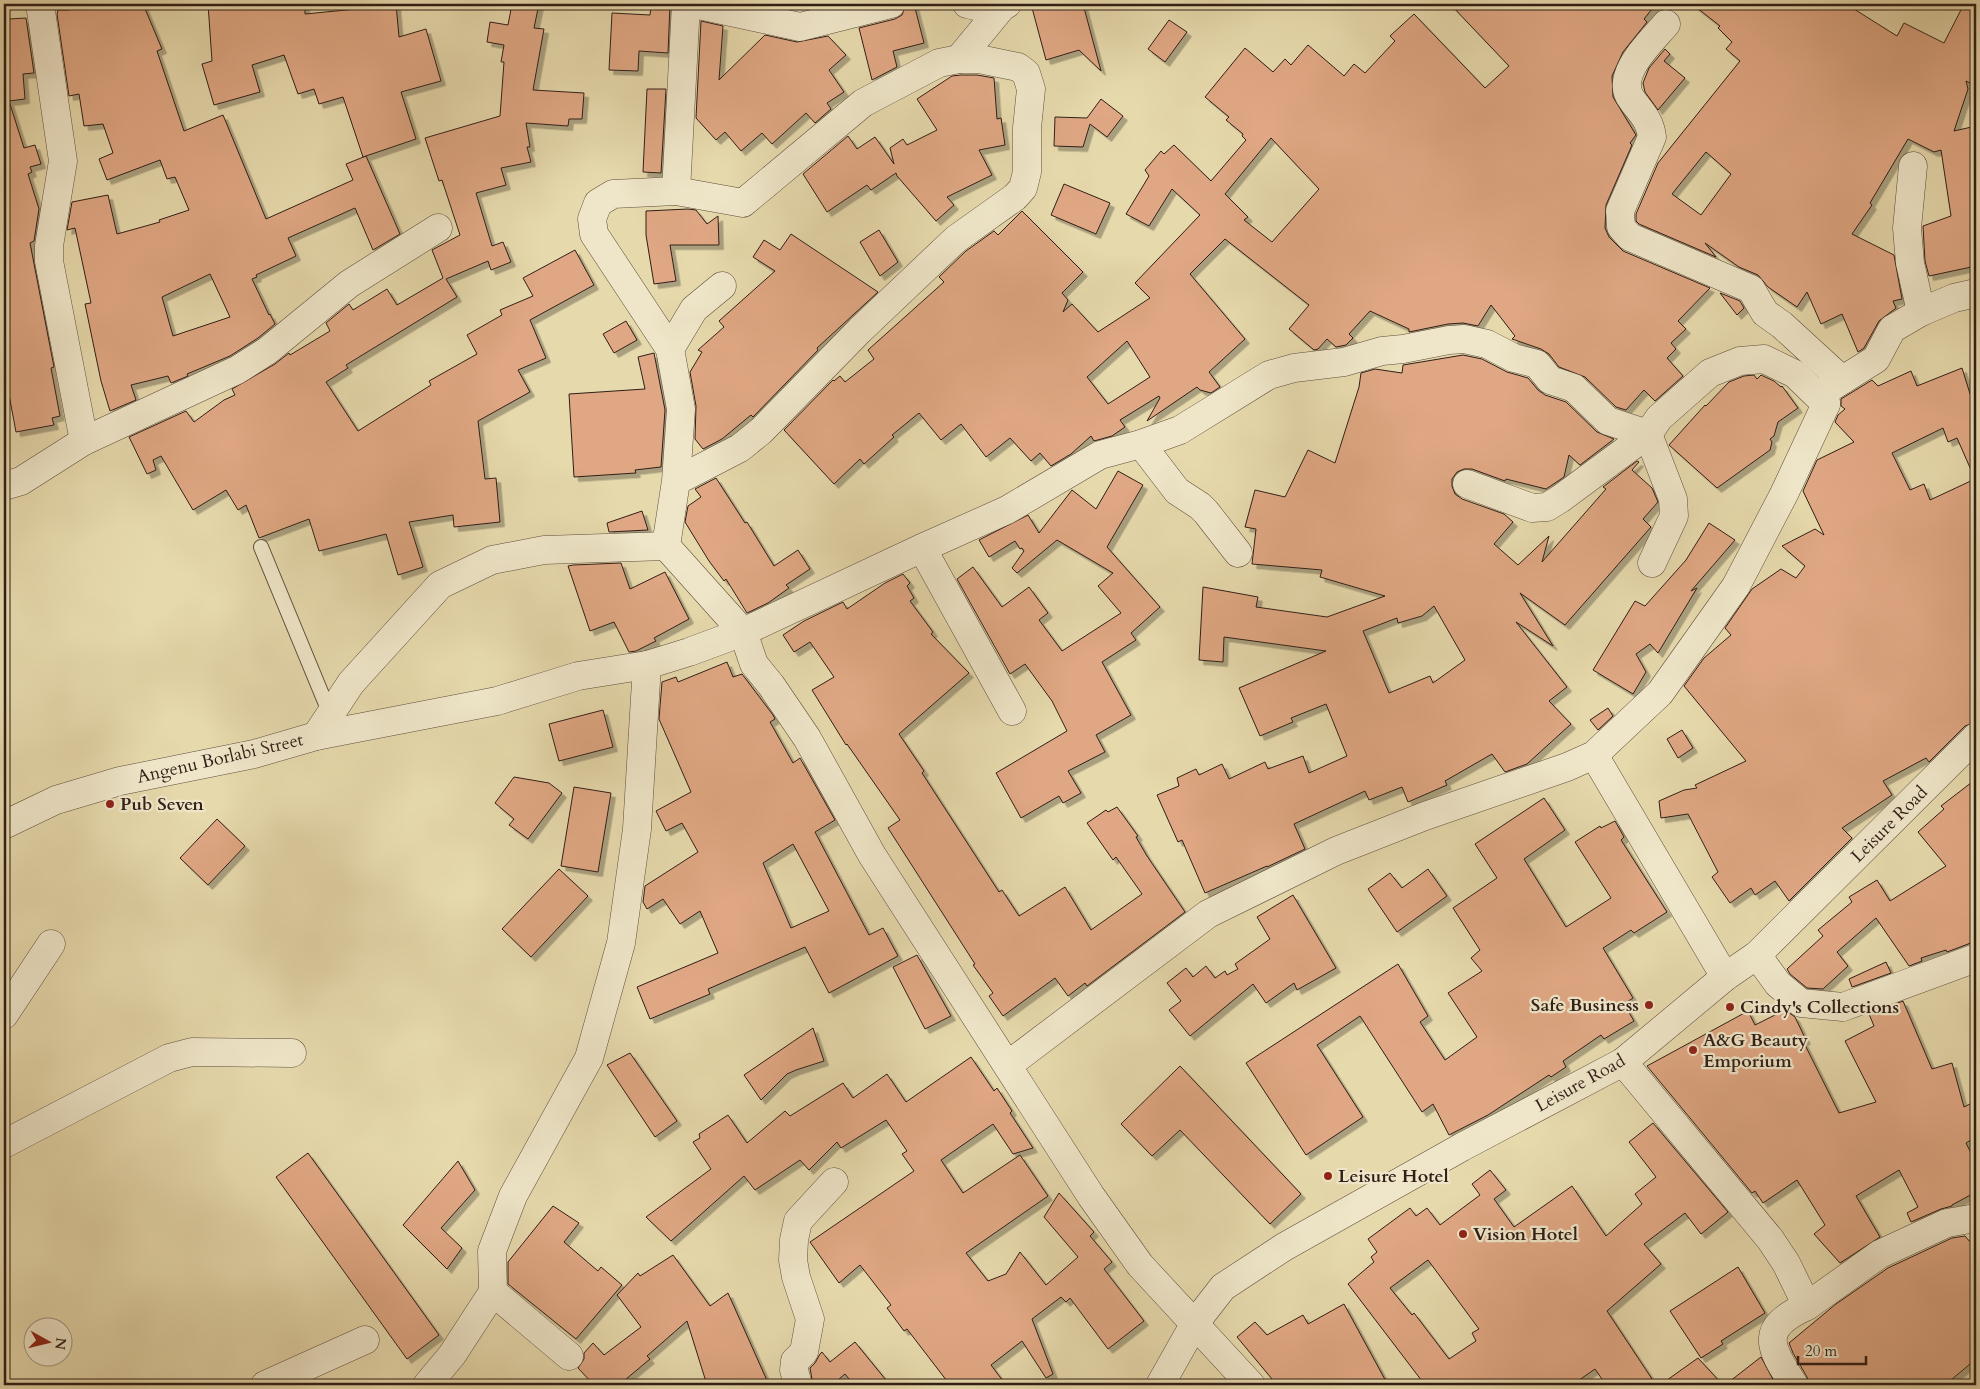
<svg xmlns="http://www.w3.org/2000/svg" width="1980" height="1389" font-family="Cardo,serif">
<defs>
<filter id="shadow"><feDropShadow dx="4.5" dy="4.5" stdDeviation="0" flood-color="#0004"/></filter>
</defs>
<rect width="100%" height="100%" fill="#e6d9ac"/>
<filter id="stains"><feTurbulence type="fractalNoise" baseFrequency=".004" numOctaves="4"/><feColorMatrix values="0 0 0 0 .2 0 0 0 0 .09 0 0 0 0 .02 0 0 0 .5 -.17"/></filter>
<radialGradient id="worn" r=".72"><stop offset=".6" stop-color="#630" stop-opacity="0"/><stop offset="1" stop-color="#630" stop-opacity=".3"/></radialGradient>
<g fill="#dfa783" stroke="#301e17" fill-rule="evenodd" filter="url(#shadow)">
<path d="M69 4H143L162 49 157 51 184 131 223 115 266 219 353 180 346 164 366 156 400 234 373 250 355 208 288 238 296 256 256 275 257 277 252 279 269 315 270 314 275 324 258 338 230 356 187 374 188 376 171 383 168 376 131 385 136 400 110 411 101 381 85 304 91 303 75 228 67 230 72 202 108 195 117 234 160 222 159 220 189 210 175 177 167 179 160 160 107 180 99 159 113 153 103 124 84 126 79 94 69 96 57 14 58 10H69ZM210 274 230 317 173 336 162 297Z"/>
<path d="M208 4H305V14L377 7V4H396L399 37 426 29 441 81 401 92 416 139 363 157 343 97 319 104 314 89 298 94 284 55 252 65 260 92 214 105 202 64 212 61Z"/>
<path d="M512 4H539L534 28 544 29 533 90 584 93 582 119H569L568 126 526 123 530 147H527L531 162 501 168 506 185 476 193 492 246 503 242 511 262 491 270 488 261 446 279 457 297 346 365 348 368 326 382 358 431 431 385 429 381 477 354 467 335 502 315 500 310 533 296 523 278 575 250 594 285 530 320 546 358 518 370 530 392 478 421 485 479 496 478 500 522 454 527 453 515 409 522 423 567 398 575 386 534 319 551 309 519 259 538 246 505 238 510 226 490 193 510 161 456 153 460 156 470 147 474 129 437 186 411 194 422 224 400 235 395 232 389 275 364 289 353 290 355 330 331 326 323 349 304 353 310 387 289 397 305 443 278 432 250 460 235 442 180 439 181 425 138 500 116 504 62H501L504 45 487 42 490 22 508 25Z"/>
<path d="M663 4H670L668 53 639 51 638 71 609 70 612 13 650 15 651 6 663 7Z"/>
<path d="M906 4H914L924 43 893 51 897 67 872 80 859 28 895 19 902 15Z"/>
<path d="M1031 4H1083L1101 71 1079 50 1046 60Z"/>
<path d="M1450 4H1656L1644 19 1647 22 1623 52 1612 76 1613 97 1636 135 1630 143 1632 145 1606 205 1605 228 1609 237 1623 251 1710 288 1678 321 1686 329 1671 343 1676 349 1667 358 1683 376 1655 401 1644 390 1626 410 1616 407 1585 377 1559 367 1549 354 1541 349 1512 339 1515 336 1491 305 1478 326 1463 323 1448 324 1409 332V329L1370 311 1349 334 1353 338 1346 345 1336 347 1327 339 1318 349 1314 350 1289 329 1309 305 1225 239 1190 274 1245 339 1209 372 1220 387 1211 393 1200 390 1197 387 1147 421 1160 398 1159 396 1120 420 1125 427 1112 436 1094 441 1091 436 1071 454 1051 466 1040 453 1031 461 1010 438 986 457 961 424 941 440 919 413 892 435 894 437 864 464 860 459 834 484 784 430 833 380 834 381 840 376 845 382 874 359 868 350 944 282 939 277 966 251 994 231 998 235 1022 211 1083 272 1062 293 1068 300 1063 312 1072 304 1098 332 1150 298 1135 283 1200 215 1172 189 1149 226 1126 214 1149 176 1145 170 1161 151 1164 154 1174 145 1211 181 1246 140 1242 136 1243 134 1226 120 1229 117 1205 97 1245 48 1273 72 1285 59 1291 65 1308 45 1344 76 1354 64 1365 73 1395 41 1390 36 1414 14 1485 88 1509 66ZM1271 138 1319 189 1272 242 1244 220 1248 217 1225 194ZM1127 341 1150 377 1108 404 1087 377Z"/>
<path d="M1692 4H1846L1897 36 1904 23 1944 43 1964 4H1976V86L1966 81 1968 89 1954 131 1976 126V266L1929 276 1925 261 1923 226 1951 216 1941 150 1934 152 1908 139 1870 203 1872 205 1852 234 1894 255 1902 299 1893 301 1896 308 1879 321 1864 348 1858 352 1842 314 1821 324 1807 292 1797 307 1768 287 1758 275 1739 267 1705 243 1716 257 1639 224 1636 221V214L1658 163 1740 61 1726 49 1732 42 1718 28 1720 26ZM1706 152 1731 174 1701 215 1672 194Z"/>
<path d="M26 18 34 73 23 74 25 99 9 101 24 148 35 145 41 164 30 167 32 172 28 174 39 209 34 241 30 243 54 367 51 368 60 416 52 418 54 425 16 432 7 384 4 385V29L9 28V19Z"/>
<path d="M1169 20 1187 32 1165 62 1148 49Z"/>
<path d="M701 21 723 26 719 80 765 35 797 42 828 36 846 55 829 70 844 92 827 103 831 109 815 123 806 113 772 144 762 133 741 151 725 132 716 140 696 118Z"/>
<path d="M1665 49 1670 54 1664 61 1685 78 1658 110 1645 92 1643 83 1649 68Z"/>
<path d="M961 75H977L994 78 997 119 1001 118 1005 145 979 150 992 175 947 197 954 205 936 221 897 176 896 173 871 190 867 185 827 212 803 174 848 136 857 149 875 137 894 164 890 148 903 139 907 145 937 130 917 99 952 76Z"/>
<path d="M647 89H666L661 173 643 172Z"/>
<path d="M1101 99 1123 116 1107 137 1090 124 1083 147 1054 146 1055 117 1087 118Z"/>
<path d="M1064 184 1110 203 1096 234 1051 215Z"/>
<path d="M688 209 696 210 707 224 718 216 719 245H670L676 281 654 284 646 235V211Z"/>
<path d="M879 230 898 262 880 276 860 242Z"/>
<path d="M791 234 878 292 817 348 818 350 753 417 751 415 722 439 703 449 695 439 696 406 690 372 702 352 698 350 724 327 719 321 775 271 753 257 764 240 780 250Z"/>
<path d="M1720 293 1740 301 1744 308 1737 315Z"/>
<path d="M626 321 637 340 614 353 603 334Z"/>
<path d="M654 353 665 410 661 467 635 470 636 473 574 477 569 394 645 389 638 357Z"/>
<path d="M1463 355 1482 359 1507 372 1528 378 1538 390 1545 395 1566 402 1597 432 1614 439 1580 465 1569 455 1564 477 1546 489 1506 479 1505 481 1472 469H1464L1457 472 1452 479V486L1455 494 1462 499 1504 514 1513 522 1494 544 1518 565 1549 536 1542 562 1606 489 1603 487 1637 461 1639 462 1632 470 1652 488 1658 502 1643 519 1651 527 1565 625 1520 593 1553 646 1516 622 1567 687 1549 701 1571 724 1527 764 1505 772 1492 754 1445 781 1447 785 1408 802 1402 787 1369 800 1365 791 1294 824 1305 849 1267 867V866L1205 893 1182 840 1178 842 1157 795 1179 786 1177 778 1196 769 1199 775 1222 764 1229 779 1265 762 1268 769 1303 756 1309 773 1347 756 1326 704 1291 718 1293 722 1260 736 1239 688 1326 651 1224 637 1223 662 1199 660 1203 587 1258 597 1256 607 1327 617 1385 596 1320 577 1322 570 1252 564 1256 529 1245 527 1255 490 1285 497 1308 450 1335 463 1359 387 1361 373 1375 369 1402 373 1403 365ZM1434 606 1465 660 1433 683 1430 676 1389 693 1363 631 1397 618 1398 623 1422 616Z"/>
<path d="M1962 368 1976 413V722L1965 726 1929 762 1926 758 1883 781 1892 795 1842 828 1852 838 1789 901 1775 881 1755 895 1751 888 1730 903 1712 877 1718 872 1688 814 1661 818 1659 801 1684 790 1697 788 1695 785 1746 761 1684 686 1704 658 1731 635 1725 628 1752 589 1781 569 1796 578 1805 566 1782 546 1815 529 1824 535 1803 491 1817 460 1854 442 1835 422 1838 415 1845 409 1841 406V399L1872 380 1878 386 1911 371 1917 386ZM1943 428 1948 442 1957 438 1975 479 1930 500 1924 484 1910 490 1892 453Z"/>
<path d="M1754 375 1757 379 1761 375 1774 381 1781 387 1782 386 1798 408 1778 422 1774 436 1770 439 1772 442 1770 450 1717 488 1669 445 1705 405 1706 406 1729 382 1744 376Z"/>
<path d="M1118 471 1143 485 1107 547 1160 607 1131 633 1136 640 1102 662 1131 715 1096 735 1105 752 1068 771 1081 793 1063 803 1059 796 1021 818 996 773 1067 731 1052 701 1025 664 1010 674 957 579 973 567 1002 607 1029 587 1048 613 1039 620 1062 651 1121 613 1098 586 1113 573 1057 540 1017 573 1012 568 1024 551 1022 548 1020 549 1015 541 989 557 979 540 1028 515 1039 533 1072 490 1096 509Z"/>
<path d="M716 478 745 523 747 522 774 566 798 550 810 569 786 585 789 588 768 603 747 613 726 579 724 581 709 561 685 522 688 506 701 497 695 489Z"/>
<path d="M642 511 648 530 609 532 607 523Z"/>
<path d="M1709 523 1735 540 1691 591 1697 588 1658 653 1650 644 1636 654 1646 672 1633 694 1593 670 1635 601 1645 606 1686 560Z"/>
<path d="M621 563 630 589 665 572 689 619 654 638 656 641 636 651 629 652 614 622 590 631 568 566 573 565Z"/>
<path d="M903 574 910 583 907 586 914 598 910 601 933 632 931 634 969 673 899 734 924 771 922 773 999 892 1002 890 1019 916 1065 887 1091 930 1142 894 1116 857 1113 860 1087 823 1106 810 1108 812 1117 807 1138 836 1136 837 1147 856 1185 912 1087 986 1085 983 1068 996 1055 978 1003 1016 989 996 993 993 973 965 975 964 888 828 900 820 847 744 846 745 812 690 834 677 810 642 794 652 783 635 804 621 843 602 847 609 885 583Z"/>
<path d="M727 662 733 677 742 674 773 715 775 719 770 722 793 763 800 758 835 820 815 832 869 935 883 928 898 956 829 993 805 947 708 989 710 994 650 1019 637 987 718 953 700 911 680 924 663 899 647 909 643 902 645 886 698 852 682 823 666 831 656 811 691 792 659 719 662 682 676 677 678 682ZM793 844 829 911 791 928 763 863Z"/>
<path d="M1608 708 1613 716 1598 730 1590 720Z"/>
<path d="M603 710 613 747 559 761 549 724Z"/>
<path d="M1682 730 1693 748 1678 758 1667 739Z"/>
<path d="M514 777 549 783 562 793 528 839 509 825 514 819 495 803Z"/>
<path d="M1976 779V941L1947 952 1946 950 1921 958 1922 961 1909 966 1876 918 1837 952 1848 966 1823 989 1807 988 1790 974 1787 969 1823 936 1818 930 1852 902 1849 897 1877 880 1890 901 1946 866 1918 832 1944 809 1941 806Z"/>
<path d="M574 787 611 793 598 872 561 866Z"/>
<path d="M1544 798 1565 830 1524 859 1566 927 1611 898 1575 842 1600 826 1601 828 1615 821 1624 837 1621 840 1667 912 1634 933 1631 930 1603 948 1633 998 1624 1004 1634 1021 1604 1039 1601 1035 1563 1061 1566 1067 1551 1077 1549 1075 1488 1115 1449 1135 1433 1104 1422 1112 1360 1016 1317 1045 1363 1117 1306 1155 1246 1063 1398 964 1428 1016 1420 1022 1445 1060 1477 1037 1448 993 1482 971 1471 958 1480 950 1453 908 1497 878 1475 844Z"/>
<path d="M217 819 245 846 208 885 180 858Z"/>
<path d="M559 869 588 896 531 957 502 929Z"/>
<path d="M1428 869 1447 896 1397 932 1368 889 1390 873 1402 888Z"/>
<path d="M1293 895 1336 968 1297 990 1294 983 1266 1003 1253 984 1190 1036 1169 1010 1181 1001 1167 983 1186 968 1193 977 1206 966 1215 978 1225 971 1227 975 1238 969 1235 964 1270 939 1257 917Z"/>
<path d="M917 955 951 1016 925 1029 893 967Z"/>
<path d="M1886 962 1891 973 1852 987 1849 979Z"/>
<path d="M1903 1001 1932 1069 1952 1063 1964 1107 1976 1101V1137L1966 1143 1976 1163V1192L1952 1205V1206L1941 1209 1911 1222 1907 1213 1918 1207 1899 1170 1856 1196 1880 1237 1840 1263 1814 1234 1825 1225 1797 1180 1763 1203 1755 1191 1752 1193 1647 1066 1748 1011 1755 1025 1785 1010 1795 1017 1806 1040 1803 1041 1839 1113 1876 1102 1845 1041 1874 1026 1869 1014Z"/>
<path d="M813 1028 824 1061 796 1070 787 1074 761 1100 744 1075Z"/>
<path d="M630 1053 677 1121 655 1137 607 1065Z"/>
<path d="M971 1057 994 1091 997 1088 1012 1111 1010 1113 1033 1148 1013 1154 993 1124 941 1160 963 1193 1020 1155 1048 1196 966 1253 988 1281 1006 1274 1020 1252 1046 1285 1078 1257 1044 1217 1059 1193 1094 1232 1090 1236 1112 1262 1104 1269 1144 1321 1108 1349 1070 1298 1066 1302 1061 1297 1032 1319 1053 1374 1046 1378 1022 1341 991 1365 1006 1385H950L907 1329 904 1331 887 1308 891 1305 860 1265 839 1283 810 1242 914 1171 902 1154 907 1151 886 1120 841 1148 837 1142 809 1170 800 1160 755 1190 744 1176 671 1241 646 1217 711 1169 693 1142 700 1138 699 1134 728 1115 747 1143 785 1111 790 1116 843 1083 853 1098 887 1074 906 1102Z"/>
<path d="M1180 1066 1301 1194 1270 1224 1180 1130 1152 1156 1121 1124Z"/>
<path d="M1653 1123 1728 1212 1701 1234 1685 1213 1644 1244 1661 1264 1607 1311 1656 1385H1606L1595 1369 1572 1385H1425L1348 1284 1374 1262 1371 1257 1377 1252 1368 1239 1410 1208 1416 1216 1427 1208 1440 1225 1480 1195 1472 1184 1490 1170 1506 1190 1494 1199 1514 1227 1572 1186 1606 1236 1642 1204 1635 1194 1656 1177 1629 1142ZM1428 1260 1479 1329 1472 1333 1476 1341 1449 1359 1414 1313 1412 1315 1390 1288Z"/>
<path d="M308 1153 439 1335 407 1359 276 1177Z"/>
<path d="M458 1161 475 1190 441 1228 462 1248 447 1269 403 1225Z"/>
<path d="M553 1206 579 1223 564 1242 598 1271 601 1267 622 1285 576 1339 508 1284V1262Z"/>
<path d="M1965 1236 1976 1249V1359L1945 1385H1809L1807 1377 1793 1353 1789 1343 1836 1304 1888 1268 1952 1238Z"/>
<path d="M673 1255 710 1306 728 1293 769 1385H707L687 1321 647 1356 650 1359 619 1385H594L578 1368 584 1359V1353L593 1343 604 1355 641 1327 617 1295 638 1273 640 1276Z"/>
<path d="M1738 1267 1765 1313 1721 1341 1723 1344 1701 1358 1670 1311Z"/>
<path d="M1344 1304 1388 1385H1277L1237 1337 1255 1322 1267 1335 1303 1315 1308 1324Z"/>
<path d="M855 1342 890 1385H854L845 1374 832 1385H813L810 1368 815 1363 820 1354 822 1352 830 1362Z"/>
<path d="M1761 1357 1776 1385H1725Z"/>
<path d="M1698 1358 1723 1385H1660Z"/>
</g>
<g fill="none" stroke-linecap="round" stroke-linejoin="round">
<defs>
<path id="lane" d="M261 547 330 714"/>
<g id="street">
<path d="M40 4 63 161 49 246V261L84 441"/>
<path d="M694 4 800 27 891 4"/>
<path d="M967 4C979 7 996 12 1007 4"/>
<path d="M1666 24C1651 42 1613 76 1632 100 1642 114 1650 120 1652 137L1620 211 1621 227 1630 237 1751 289 1765 313 1782 325 1842 380"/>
<path d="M959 59 1001 8"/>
<path d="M1913 166 1907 228 1910 263 1921 312"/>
<path d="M676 191 686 4"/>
<path d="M670 349 694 309 722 286"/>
<path d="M1141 444 1177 491 1200 506 1206 512 1238 553"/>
<path d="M1467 484 1532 508 1547 507 1560 499 1648 434 1673 499 1674 516 1652 563"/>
<path d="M4 486 21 481 84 441 237 370 267 351 349 284 438 228"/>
<path d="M666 546 676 481 681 409 670 349 594 234 592 219 598 203 613 194 676 191 743 203 863 103 939 63 959 59H979L1018 67 1026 73 1031 89 1027 128V172L1023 188 1015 197 956 239 860 330 761 431 740 448 676 481"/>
<path d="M666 546 743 632 754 664 771 685 807 738 872 855 1091 1196 1140 1265 1251 1385"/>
<path d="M922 548 1012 711"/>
<path d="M316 736 351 683 440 585 492 560 544 550 666 546"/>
<path d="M1594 755 1725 977"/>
<path d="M4 825 56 800 120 781 254 754 316 736 497 701 578 676 647 665 689 652 743 632 922 548 1007 510 1100 455 1141 444 1180 430 1269 375 1294 368 1344 362 1382 351 1403 349 1449 340 1464 339 1487 344 1514 358 1537 364 1550 380 1574 388 1608 421 1648 434 1659 418 1710 373 1740 361 1764 359 1795 374 1826 404"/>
<path d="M1757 955 1778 984 1801 1003 1843 1007 1976 958"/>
<path d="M4 1015 51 944"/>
<path d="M1623 1062 1770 1239 1786 1263 1807 1306C1757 1329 1770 1347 1794 1385"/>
<path d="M1008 1065 1208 914 1336 851 1425 816 1567 767 1594 755 1660 693 1736 586 1784 494 1826 404 1825 391 1876 359 1892 329 1921 312 1954 298 1976 293"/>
<path d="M4 1144 169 1058 192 1052 292 1053"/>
<path d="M1807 1306 1880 1254 1947 1223 1976 1218"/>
<path d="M569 1356 493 1292 492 1251 513 1196 589 1058 621 943 637 829 647 665"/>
<path d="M265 1385 365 1340"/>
<path d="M427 1385 452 1355 493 1292"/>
<path d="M798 1385 794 1370 795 1361 804 1352 810 1319 796 1277 793 1260 794 1240 798 1221 834 1182"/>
<path d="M1160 1385 1195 1323 1223 1287 1284 1247 1462 1147 1623 1062 1725 977 1757 955 1976 737"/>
</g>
</defs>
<use href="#lane" stroke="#5e4d3c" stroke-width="16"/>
<use href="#street" stroke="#5e4d3c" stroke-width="29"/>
<use href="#lane" stroke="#efe6c9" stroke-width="14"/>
<use href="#street" stroke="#efe6c9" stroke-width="28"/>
</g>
<g fill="#8f2418" stroke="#efe6c9" stroke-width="2">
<circle cx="110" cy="804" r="5"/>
<circle cx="1649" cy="1005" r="5"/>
<circle cx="1730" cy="1007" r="5"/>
<circle cx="1693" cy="1050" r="5"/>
<circle cx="1328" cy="1176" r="5"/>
<circle cx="1463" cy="1234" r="5"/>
</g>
<g text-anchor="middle" stroke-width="4.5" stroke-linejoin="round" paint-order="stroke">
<g font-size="18" fill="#301e17" stroke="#efe6c9">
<text transform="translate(220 758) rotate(-13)" y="6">Angenu Borlabi Street</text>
<text transform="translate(1889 824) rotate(-45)" y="6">Leisure Road</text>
<text transform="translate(1580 1083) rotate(-29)" y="6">Leisure Road</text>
</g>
<g font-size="18" font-weight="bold" fill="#301e17" stroke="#efe6c9" text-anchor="start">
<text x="120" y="810">Pub Seven</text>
<text x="1639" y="1011" text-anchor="end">Safe Business</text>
<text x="1740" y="1013">Cindy's Collections</text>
<text x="1703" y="1046">A&amp;G Beauty<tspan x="1703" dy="21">Emporium</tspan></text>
<text x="1338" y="1182">Leisure Hotel</text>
<text x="1473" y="1240">Vision Hotel</text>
</g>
</g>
<rect width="1980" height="1389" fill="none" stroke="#e6d9ac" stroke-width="20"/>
<rect x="5" y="5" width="1970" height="1379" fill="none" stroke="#301e17" stroke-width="2.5"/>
<rect x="10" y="10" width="1960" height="1369" fill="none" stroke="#301e17"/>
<g transform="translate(48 1342) rotate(98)"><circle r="24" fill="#efe6c9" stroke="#a39682"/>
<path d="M0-4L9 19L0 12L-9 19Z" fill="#8f2418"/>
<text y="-8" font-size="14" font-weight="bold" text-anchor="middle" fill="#301e17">N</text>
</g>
<path d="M1798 1356v8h68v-8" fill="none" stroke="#301e17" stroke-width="2.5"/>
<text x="1805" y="1356" font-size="15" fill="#301e17" stroke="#efe6c9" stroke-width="4" paint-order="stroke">20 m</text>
<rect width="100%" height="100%" filter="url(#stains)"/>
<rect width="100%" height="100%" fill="url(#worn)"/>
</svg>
